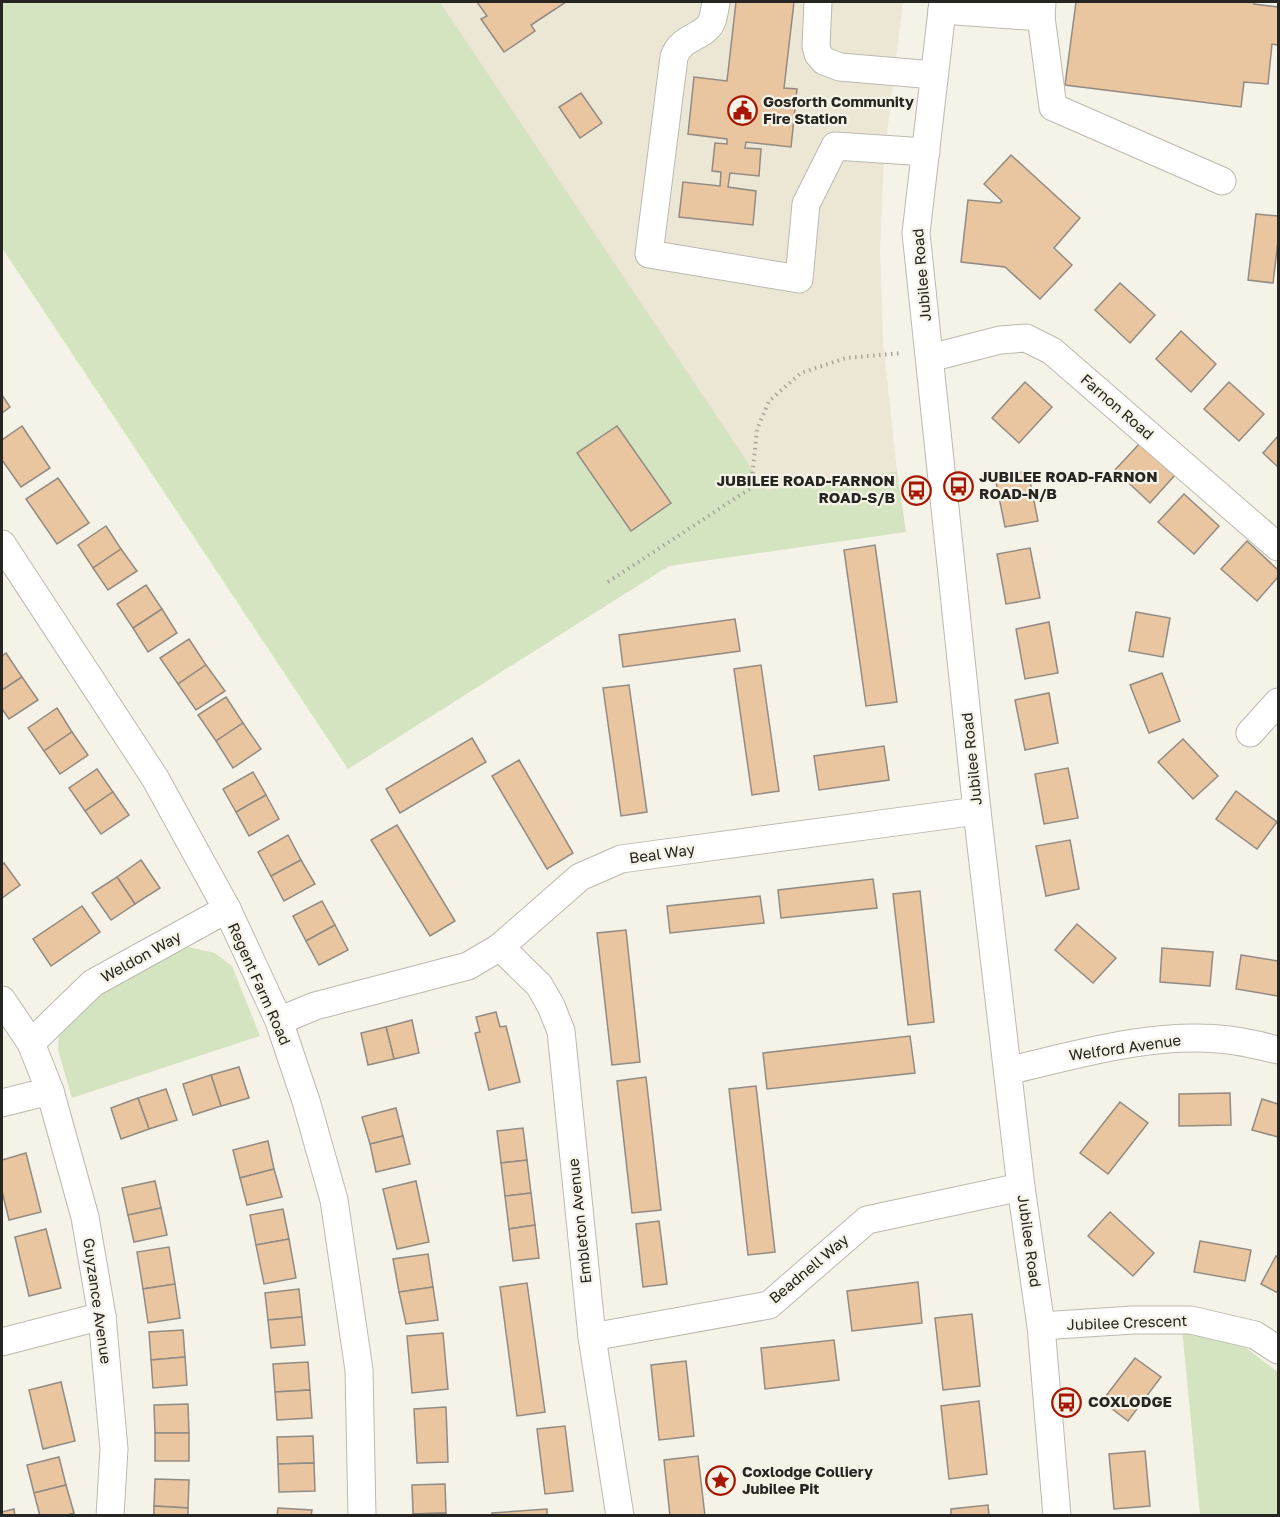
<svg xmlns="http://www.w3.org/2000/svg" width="1280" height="1517" font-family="'Golos Text',sans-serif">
<rect width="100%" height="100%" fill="#f5f2e7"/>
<path fill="#ece6d5" d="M440 2H903L884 158 880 248 883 341 897 471 766 491Z"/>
<g fill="#d5e4c0">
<path d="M2 2H440L766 490 897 471 906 532 669 566 348 769 2 248Z"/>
<path d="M184 946 215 953 232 966 260 1036 72 1098 58 1050 59 1031 103 990Z"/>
<path d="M1182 1328 1245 1347 1278 1372V1515H1200Z"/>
</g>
<g fill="#e9c5a0" stroke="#928b83" stroke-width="1.5">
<path d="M477 2H566L531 25 535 31 504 52 481 19 487 16Z"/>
<path d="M736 2H794L784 88 797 89 791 147 746 142 745 148 761 149 759 176 730 173 728 187 756 191 753 225 679 217 683 182 720 186 721 172 712 171 715 143 727 144V139L688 134 694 77 727 81Z"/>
<path d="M1076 2H1254V4L1278 7V45L1272 44 1268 84 1244 82 1241 107 1065 85Z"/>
<path d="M581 93 602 123 580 138 559 107Z"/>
<path d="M1011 155 1080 218 1054 248 1072 265 1040 299 1005 267 961 262 968 200 1000 203 1002 201 984 184Z"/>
<path d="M1256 214 1278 216V241L1273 283 1248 280Z"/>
<path d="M1120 283 1155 315 1130 343 1095 310Z"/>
<path d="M1181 331 1216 364 1191 392 1156 359Z"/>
<path d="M1025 382 1052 407 1019 443 992 418Z"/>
<path d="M1229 382 1264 414 1239 441 1204 409Z"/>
<path d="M2 395 10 407 2 413Z"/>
<path d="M22 426 50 468 21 487 2 460V440Z"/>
<path d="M617 426 671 503 631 531 577 453Z"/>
<path d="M1278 436V467L1263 453Z"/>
<path d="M1140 443 1175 475 1150 503 1115 470Z"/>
<path d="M1028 471 1038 521 1005 527 995 477Z"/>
<path d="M58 478 89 523 57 544 26 499Z"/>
<path d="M1184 494 1219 526 1194 554 1158 522Z"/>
<path d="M106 526 121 549 93 568 78 545Z"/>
<path d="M1247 541 1278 570V577L1257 601 1221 569Z"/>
<path d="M875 545 897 702 866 706 844 550Z"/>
<path d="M1030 548 1040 598 1006 604 997 554Z"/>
<path d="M121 549 137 571 108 590 93 568Z"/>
<path d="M146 585 162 609 133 628 117 604Z"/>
<path d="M162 609 177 633 148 652 133 628Z"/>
<path d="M1136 612 1170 618 1163 657 1129 651Z"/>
<path d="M735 619 740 651 623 667 619 635Z"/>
<path d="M1049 622 1058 673 1025 679 1016 629Z"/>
<path d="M189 639 206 665 178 684 160 658Z"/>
<path d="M6 653 22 677 2 690V656Z"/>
<path d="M206 665 225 691 196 710 178 684Z"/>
<path d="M761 665 779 791 752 795 734 669Z"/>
<path d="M1162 673 1180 721 1149 733 1130 685Z"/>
<path d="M22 677 38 700 9 719 2 709V690Z"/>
<path d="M629 685 647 812 621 816 603 688Z"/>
<path d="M1049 693 1058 743 1025 750 1015 700Z"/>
<path d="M226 697 243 723 216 741 198 715Z"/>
<path d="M57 708 72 732 44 751 28 728Z"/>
<path d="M243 723 261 749 233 768 216 741Z"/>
<path d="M72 732 88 755 60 774 44 751Z"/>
<path d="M472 738 486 762 400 813 386 789Z"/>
<path d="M1183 739 1218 776 1193 799 1158 762Z"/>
<path d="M884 746 889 780 819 790 814 756Z"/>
<path d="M519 760 573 853 547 869 492 776Z"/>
<path d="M1068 768 1078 818 1044 824 1035 774Z"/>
<path d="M97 769 113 792 85 811 69 788Z"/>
<path d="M253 772 266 795 236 812 223 789Z"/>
<path d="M1236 791 1277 822 1257 849 1216 819Z"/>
<path d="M113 792 129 815 101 834 85 811Z"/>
<path d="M266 795 279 819 249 836 236 812Z"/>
<path d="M397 825 455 921 430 936 371 840Z"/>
<path d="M288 835 301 860 271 876 258 852Z"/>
<path d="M1070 840 1079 889 1046 896 1036 846Z"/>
<path d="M141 860 160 888 135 904 117 877Z"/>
<path d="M301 860 315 884 284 901 271 876Z"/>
<path d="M4 863 20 885 2 898V865Z"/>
<path d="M117 877 135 904 111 920 92 893Z"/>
<path d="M873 879 877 908 781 918 778 890Z"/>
<path d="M920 891 934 1022 908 1025 893 894Z"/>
<path d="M760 896 764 923 670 933 667 906Z"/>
<path d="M322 901 335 925 306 941 293 916Z"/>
<path d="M82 906 100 932 51 966 33 939Z"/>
<path d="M1077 924 1116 958 1093 983 1055 950Z"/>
<path d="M335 925 348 950 319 965 306 941Z"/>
<path d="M626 930 640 1062 612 1065 597 933Z"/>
<path d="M1162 948 1213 952 1210 986 1160 982Z"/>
<path d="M1241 955 1278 961V996L1236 989Z"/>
<path d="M496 1012 500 1027 506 1026 520 1082 489 1090 475 1033 480 1032 476 1017Z"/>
<path d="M412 1020 419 1053 394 1059 386 1027Z"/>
<path d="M386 1027 394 1059 368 1065 361 1033Z"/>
<path d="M910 1036 915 1073 767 1089 763 1053Z"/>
<path d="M239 1067 249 1098 221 1106 211 1075Z"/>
<path d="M211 1075 221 1106 193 1115 183 1084Z"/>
<path d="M646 1077 661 1210 632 1213 617 1081Z"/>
<path d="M756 1086 775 1252 748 1255 729 1089Z"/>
<path d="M166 1089 177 1120 149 1129 138 1098Z"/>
<path d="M1230 1093 1231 1125 1179 1126V1094Z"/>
<path d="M138 1098 149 1129 121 1139 111 1108Z"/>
<path d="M1262 1099 1278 1104V1137L1252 1130Z"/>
<path d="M1120 1102 1148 1123 1108 1174 1080 1153Z"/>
<path d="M396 1108 403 1136 370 1144 362 1117Z"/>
<path d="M523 1128 527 1160 501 1163 497 1131Z"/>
<path d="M403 1136 410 1164 376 1172 370 1144Z"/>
<path d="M268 1141 274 1169 240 1178 233 1150Z"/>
<path d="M26 1153 41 1212 9 1220 2 1191V1160Z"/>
<path d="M527 1160 531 1193 505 1196 501 1163Z"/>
<path d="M274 1169 282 1197 247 1205 240 1178Z"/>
<path d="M155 1181 161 1208 128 1215 122 1188Z"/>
<path d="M416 1181 429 1242 397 1249 383 1189Z"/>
<path d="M531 1193 535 1225 509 1229 505 1196Z"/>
<path d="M161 1208 167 1235 134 1242 128 1215Z"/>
<path d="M283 1209 289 1239 256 1245 250 1215Z"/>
<path d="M1110 1212 1154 1253 1133 1276 1088 1236Z"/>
<path d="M659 1221 667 1284 643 1287 636 1224Z"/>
<path d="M535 1225 539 1258 513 1261 509 1229Z"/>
<path d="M46 1229 61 1288 29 1296 15 1237Z"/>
<path d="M289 1239 296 1278 264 1284 256 1245Z"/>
<path d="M1200 1241 1251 1250 1245 1281 1194 1272Z"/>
<path d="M169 1247 175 1284 143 1289 137 1252Z"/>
<path d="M428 1254 433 1287 399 1292 393 1259Z"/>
<path d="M1276 1256 1278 1257V1293L1261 1284Z"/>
<path d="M918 1282 922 1323 852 1331 847 1291Z"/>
<path d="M527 1283 545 1412 517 1416 500 1287Z"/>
<path d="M175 1284 180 1318 148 1323 143 1289Z"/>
<path d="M433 1287 438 1320 406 1324 399 1292Z"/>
<path d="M299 1289 302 1317 268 1320 265 1293Z"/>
<path d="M972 1314 980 1386 943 1390 935 1318Z"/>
<path d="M302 1317 305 1345 271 1348 268 1320Z"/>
<path d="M183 1330 185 1357 151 1360 149 1332Z"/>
<path d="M443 1333 448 1389 412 1393 407 1336Z"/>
<path d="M834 1340 839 1380 765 1389 761 1348Z"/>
<path d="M185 1357 187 1385 153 1388 151 1360Z"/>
<path d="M1135 1358 1161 1377 1128 1421 1102 1401Z"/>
<path d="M686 1361 694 1436 659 1440 651 1365Z"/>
<path d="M308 1362 310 1390 275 1392 273 1364Z"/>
<path d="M61 1382 75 1441 43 1449 29 1390Z"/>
<path d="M310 1390 312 1418 277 1420 275 1392Z"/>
<path d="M979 1401 987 1474 949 1479 941 1406Z"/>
<path d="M188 1404 189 1433H155L154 1405Z"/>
<path d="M446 1407 448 1462 417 1463 414 1409Z"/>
<path d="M565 1426 573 1491 545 1494 537 1429Z"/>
<rect x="155" y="1433" width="34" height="28"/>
<path d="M313 1436 314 1463 278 1464 277 1437Z"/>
<path d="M1145 1451 1150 1506 1114 1509 1109 1454Z"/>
<path d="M698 1456 705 1516H670L664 1460Z"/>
<path d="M59 1457 66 1485 34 1493 27 1465Z"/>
<path d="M314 1463 315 1491 279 1492 278 1464Z"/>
<path d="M155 1479 189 1480 188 1508 154 1506Z"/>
<path d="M445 1484 446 1513 413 1514 412 1485Z"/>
<path d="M66 1485 74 1513 64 1516H40L34 1493Z"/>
<path d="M988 1505 989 1516H951V1509Z"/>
<path d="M154 1506 188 1508V1516H154Z"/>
<path d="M278 1508 312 1510 311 1516H277Z"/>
<path d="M14 1509 15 1516H2V1512Z"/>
<path d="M547 1509V1516H492V1513Z"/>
<path d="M446 1513V1516H413V1514Z"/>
</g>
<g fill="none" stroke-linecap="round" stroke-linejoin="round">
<defs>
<g id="minor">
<path d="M716 2C715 8 714 15 712 21 706 37 681 36 674 57L649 254 799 279 806 204 835 146 926 152"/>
<path d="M818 2 816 46 818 54 824 61 840 67 934 75"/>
<path d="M943 2 916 233 977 811 1021 1187 1041 1326 1057 1516"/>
<path d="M942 10 1041 17 1042 2"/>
<path d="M1041 17 1053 107 1222 181"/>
<path d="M930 358 1000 340 1026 338 1052 351 1278 547"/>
<path d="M2 544 155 778 227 909 279 1021 306 1101 334 1200 359 1370 362 1516"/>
<path d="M1250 733 1278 702"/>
<path d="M500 947 539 985 551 1006 561 1031 592 1337 620 1516"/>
<path d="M2 1000 31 1043"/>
<path d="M279 1021 315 1006 468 966 500 947 580 877 621 859 977 811"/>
<path d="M1008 1071C1078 1054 1157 1031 1229 1040 1246 1042 1262 1046 1278 1050"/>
<path d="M50 1091 85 1217 102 1316 114 1449 110 1516"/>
<path d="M2 1103 50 1091 31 1043 93 983 227 909"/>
<path d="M1041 1326 1133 1320H1191L1255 1335 1278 1350"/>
<path d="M592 1337 769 1305 867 1220 1021 1187"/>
<path d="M2 1342 102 1316"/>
</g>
</defs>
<use href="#minor" stroke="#bcb9af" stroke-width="29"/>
<path stroke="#a7a59d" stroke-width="4" stroke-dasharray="1.5 4.5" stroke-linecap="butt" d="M608 582 751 488 757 429 769 401 801 373 846 358 902 353"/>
<use href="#minor" stroke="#fff" stroke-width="27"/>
</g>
<defs>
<symbol id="civic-ring" viewBox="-11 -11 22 22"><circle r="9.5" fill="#f5f2e7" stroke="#a71600" stroke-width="1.5"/><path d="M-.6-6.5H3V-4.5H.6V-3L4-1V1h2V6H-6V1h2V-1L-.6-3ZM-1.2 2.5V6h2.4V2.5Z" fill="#a71600"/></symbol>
<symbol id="bus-ring" viewBox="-11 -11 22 22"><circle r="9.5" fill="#f5f2e7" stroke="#a71600" stroke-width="1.5"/><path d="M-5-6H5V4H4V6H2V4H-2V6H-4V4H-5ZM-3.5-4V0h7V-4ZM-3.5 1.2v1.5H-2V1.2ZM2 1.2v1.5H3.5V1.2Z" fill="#a71600"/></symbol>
<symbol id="sight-ring" viewBox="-11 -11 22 22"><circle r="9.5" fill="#f5f2e7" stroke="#a71600" stroke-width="1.5"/><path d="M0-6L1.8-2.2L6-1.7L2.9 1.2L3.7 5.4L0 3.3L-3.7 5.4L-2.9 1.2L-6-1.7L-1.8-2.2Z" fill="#a71600"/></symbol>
</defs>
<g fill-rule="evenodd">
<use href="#civic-ring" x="726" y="94" width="33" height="33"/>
<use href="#bus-ring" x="942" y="470" width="33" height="33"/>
<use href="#bus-ring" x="900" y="474" width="33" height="33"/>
<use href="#bus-ring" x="1050" y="1386" width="33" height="33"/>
<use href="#sight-ring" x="704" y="1464" width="33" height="33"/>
</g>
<g text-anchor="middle" stroke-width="4.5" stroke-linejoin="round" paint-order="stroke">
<g font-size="15" font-weight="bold" fill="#262521" stroke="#f5f2e7" text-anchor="start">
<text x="763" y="107">Gosforth Community<tspan x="763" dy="17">Fire Station</tspan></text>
<text x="979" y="482">JUBILEE ROAD-FARNON<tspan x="979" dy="17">ROAD-N/B</tspan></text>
<text x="895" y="486" text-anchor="end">JUBILEE ROAD-FARNON<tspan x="895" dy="17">ROAD-S/B</tspan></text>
<text x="1088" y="1407">COXLODGE</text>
<text x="742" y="1477">Coxlodge Colliery<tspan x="742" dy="17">Jubilee Pit</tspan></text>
</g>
<g font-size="15" fill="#262521" stroke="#f5f2e7">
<text transform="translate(922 275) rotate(-95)" y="5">Jubilee Road</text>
<text transform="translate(1117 407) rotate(41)" y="5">Farnon Road</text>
<text transform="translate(972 759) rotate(-96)" y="5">Jubilee Road</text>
<text transform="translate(662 854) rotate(-8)" y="5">Beal Way</text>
<text transform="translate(141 957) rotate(-29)" y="5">Weldon Way</text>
<text transform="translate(259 984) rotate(66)" y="5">Regent Farm Road</text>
<text transform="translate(1125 1048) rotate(-8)" y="5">Welford Avenue</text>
<text transform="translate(580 1221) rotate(-96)" y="5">Embleton Avenue</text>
<text transform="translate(1029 1241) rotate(82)" y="5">Jubilee Road</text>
<text transform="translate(809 1269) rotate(-40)" y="5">Beadnell Way</text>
<text transform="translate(97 1301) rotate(82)" y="5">Guyzance Avenue</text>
<text transform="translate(1127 1323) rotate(-2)" y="5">Jubilee Crescent</text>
</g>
</g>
<rect width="1280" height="1517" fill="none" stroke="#262521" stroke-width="6"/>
</svg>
